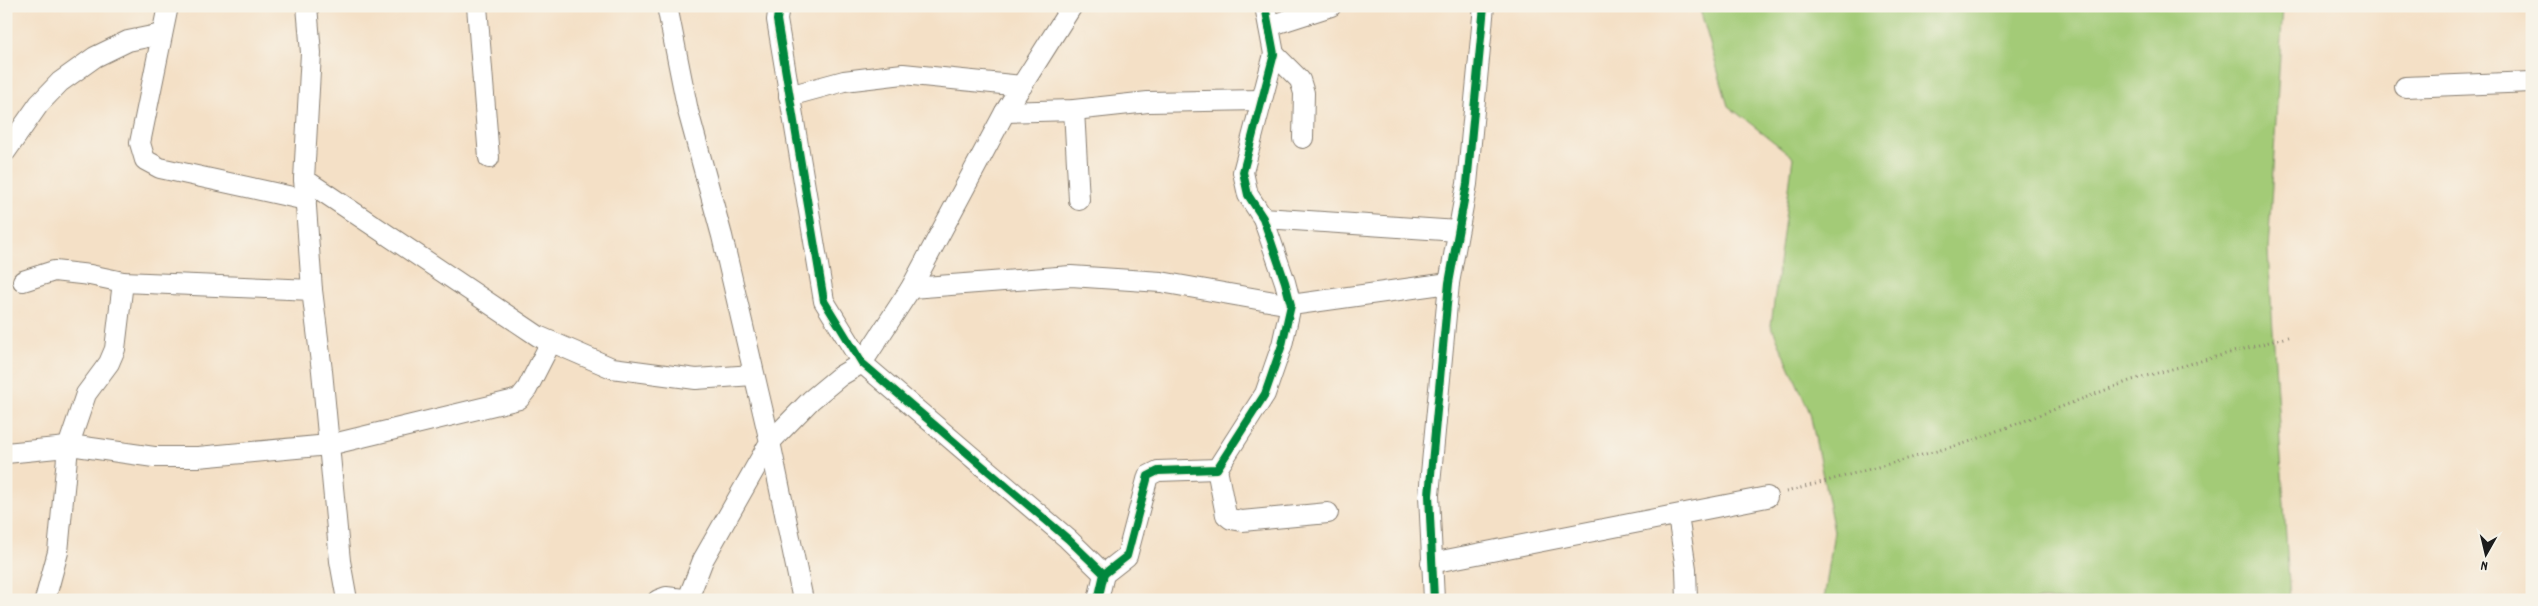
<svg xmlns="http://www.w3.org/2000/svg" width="2538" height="606" font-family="Dekko,sans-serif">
<rect width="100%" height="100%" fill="#f7f3e8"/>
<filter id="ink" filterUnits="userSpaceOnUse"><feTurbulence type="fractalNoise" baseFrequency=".02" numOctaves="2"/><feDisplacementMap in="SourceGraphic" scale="10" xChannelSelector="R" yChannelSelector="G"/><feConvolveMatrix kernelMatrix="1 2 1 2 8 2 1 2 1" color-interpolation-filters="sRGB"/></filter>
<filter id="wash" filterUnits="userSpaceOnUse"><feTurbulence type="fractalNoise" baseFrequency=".0096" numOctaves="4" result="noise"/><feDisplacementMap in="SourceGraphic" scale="20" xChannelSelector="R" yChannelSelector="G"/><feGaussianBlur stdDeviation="1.12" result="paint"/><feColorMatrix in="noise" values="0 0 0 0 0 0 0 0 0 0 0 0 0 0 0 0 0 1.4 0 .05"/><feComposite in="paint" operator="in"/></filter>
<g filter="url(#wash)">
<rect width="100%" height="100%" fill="#f4e0c6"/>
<path fill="#a3cb77" stroke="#60744a" d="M1699 6H2283L2268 251 2290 600H1824L1834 531 1810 413 1771 325 1793 157 1728 106Z"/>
</g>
<g filter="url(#ink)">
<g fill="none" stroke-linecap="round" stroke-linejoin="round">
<defs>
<g id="street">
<path d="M168 6 140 143 145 160 160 168 306 200"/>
<path d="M307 6 311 53 304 179 312 290 322 371 340 561 347 600"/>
<path d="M477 6 489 158"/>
<path d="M667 6 688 111 722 236 770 442 703 560 688 599"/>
<path d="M779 6 777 20 824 301 862 363 1068 539 1104 574 1098 600"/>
<path d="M1269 26 1331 6"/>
<path d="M1274 54 1300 80 1304 93 1303 138"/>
<path d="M2405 87 2532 82"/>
<path d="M789 96 844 81 903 74 1022 86"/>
<path d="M1074 110 1079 200"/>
<path d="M1005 112 1074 110 1148 102 1261 100"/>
<path d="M6 151 39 104 60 82 95 57 128 41 162 34"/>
<path d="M304 179 538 336 612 368 696 379 753 375"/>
<path d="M1263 218 1458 231"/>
<path d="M23 281 54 271 90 275 123 282 312 290"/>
<path d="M911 288 1071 276 1161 282 1291 305 1449 283"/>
<path d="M6 453 77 446 154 457H198L329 445 519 399 527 389 551 342"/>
<path d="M1217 469 1226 515 1231 519 1242 521 1328 513"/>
<path d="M1678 516 1686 569 1687 600"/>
<path d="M1431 563 1767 497"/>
<path d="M1104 574 1127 556 1148 476 1158 471 1217 469 1265 394 1282 345 1291 305 1285 282 1263 218 1248 195 1243 172 1274 54 1265 6"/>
<path d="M45 600 58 552 68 447 86 394 109 363 115 349 123 282"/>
<path d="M658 600 666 597 693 600"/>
<path d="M803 600 770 442 811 400 840 376 862 363 911 288 1005 112 1072 6"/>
<path d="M1434 600 1429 495 1449 283 1467 184 1484 6"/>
</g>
</defs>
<use href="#street" stroke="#887e71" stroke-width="22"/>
<path stroke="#887e71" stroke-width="3" stroke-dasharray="1 4" stroke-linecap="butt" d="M1786 492 1966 443 2132 380 2291 336"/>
<use href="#street" stroke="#fff" stroke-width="20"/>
<defs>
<g id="cycleway">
<path d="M779 6 777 20 824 301 862 363 1068 539 1104 574 1098 600"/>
<path d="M1104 574 1127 556 1148 476 1158 471 1217 469 1265 394 1282 345 1291 305 1285 282 1263 218 1248 195 1243 172 1274 54 1265 6"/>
<path d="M1434 600 1429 495 1449 283 1467 184 1484 6"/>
</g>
</defs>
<use href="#cycleway" stroke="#f7f3e8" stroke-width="11"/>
<use href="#cycleway" stroke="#00873e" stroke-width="8"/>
</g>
</g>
<rect width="2538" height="606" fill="none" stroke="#f7f3e8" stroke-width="25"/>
<g transform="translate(2486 554) rotate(188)" stroke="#f7f3e8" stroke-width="4" paint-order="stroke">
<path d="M0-4L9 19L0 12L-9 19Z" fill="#1c1c1c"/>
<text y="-8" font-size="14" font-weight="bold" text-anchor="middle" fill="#1c1c1c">N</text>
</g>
</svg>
